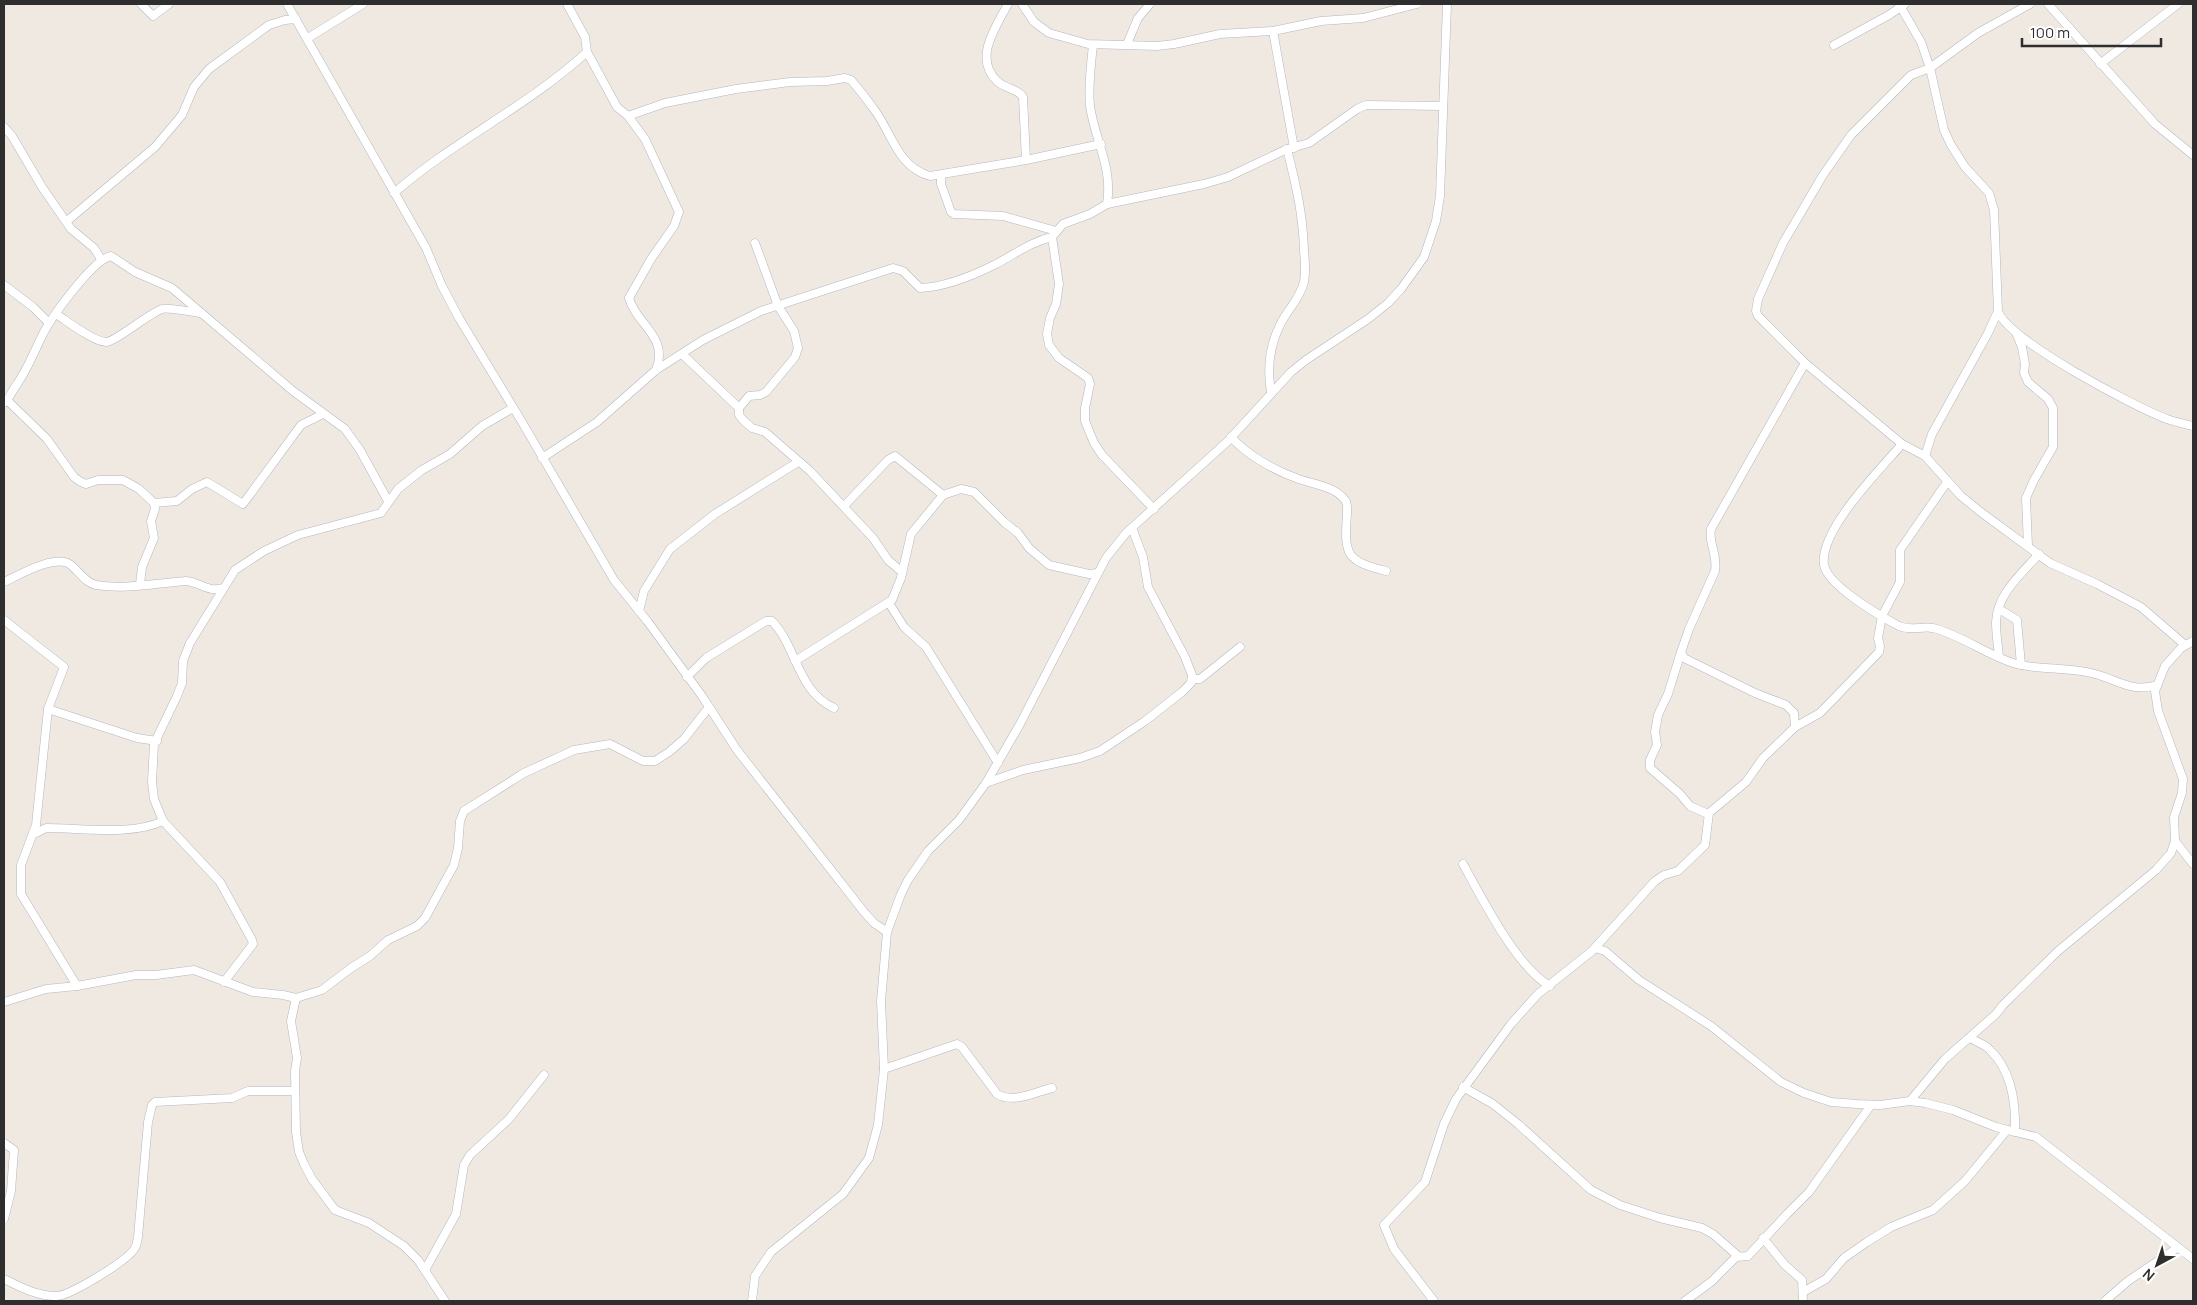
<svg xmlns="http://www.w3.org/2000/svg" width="2197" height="1305" font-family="Manrope,sans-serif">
<rect width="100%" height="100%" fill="#efe9e1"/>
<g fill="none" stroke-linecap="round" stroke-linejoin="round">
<defs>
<g id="street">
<path d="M141 4 153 16 169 4"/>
<path d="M287 4 426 248 442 286 459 318 522 422 614 580 648 622 702 696 737 750 864 912 874 923 887 932"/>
<path d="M567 4 585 37 587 52 617 107 628 116 665 103 736 89 790 82 827 81 845 78 851 80C860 90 868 101 876 112 892 135 899 168 930 176L1026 160 1101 144"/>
<path d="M1008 4C996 27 973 58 997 81 1005 89 1017 88 1023 97L1026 160"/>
<path d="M1022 4 1034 22 1049 33 1088 44 1157 46 1174 44 1220 34 1273 31 1321 21 1363 18 1417 4"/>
<path d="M1899 4 1921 42 1930 68 1944 130 1951 145 1965 167 1989 193 1994 210 1998 311 1988 333 1932 434 1925 456"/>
<path d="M2030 4 1978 33 1930 68 1911 75 1851 135 1823 175 1783 243 1758 299 1756 311 1758 316 1805 363 1902 444 1925 456 1961 496 1982 513 2050 563 2097 584 2141 607 2185 645"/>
<path d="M2048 4 2155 124 2193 155"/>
<path d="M1273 31 1294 148"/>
<path d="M308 38 363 4"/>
<path d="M1127 44 1138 18 1150 4"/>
<path d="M1093 45C1091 64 1088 86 1090 106 1095 141 1113 167 1107 204"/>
<path d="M1834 45 1889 15 1905 4"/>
<path d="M2100 64 2178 4"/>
<path d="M628 116 645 139 679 212 674 226 651 259 629 298C637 326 669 336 656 370"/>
<path d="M4 127 12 136 42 187 71 229 94 248 101 259"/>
<path d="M941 175V184L951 212 954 214 1003 216 1056 231"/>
<path d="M394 193C455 140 528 106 587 52"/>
<path d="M67 221 155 147 182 115 194 87 209 69 269 25 285 20 296 19"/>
<path d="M4 285 33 307 49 323"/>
<path d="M1998 311C2007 340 2135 407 2167 419 2175 422 2185 424 2193 426"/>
<path d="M56 314C67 321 94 342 106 342 115 342 148 314 162 309 168 307 191 312 200 313"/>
<path d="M2016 333 2022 347 2025 364 2024 373 2028 382 2048 399 2053 408V447L2034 480 2026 498 2028 546"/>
<path d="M682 354 739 408V415L743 420 752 428 765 432 810 471 873 538 888 560 902 572"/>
<path d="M1271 392C1267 369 1269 347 1280 325 1287 310 1300 299 1304 282 1306 272 1305 261 1304 251 1303 214 1296 185 1287 149"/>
<path d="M7 400 47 439 74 477 81 482 86 484 98 480H123L139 489 154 503 155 509 151 521 154 538 142 567 140 584"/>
<path d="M4 403C9 399 11 393 15 387 27 371 33 354 42 336 50 319 93 259 111 256L135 272 172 288 293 391 345 429 360 450 388 501"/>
<path d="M739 408 749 396 760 395 766 392 795 357 798 348 794 331 778 306 755 243"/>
<path d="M1231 437C1247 455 1274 470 1296 478 1311 484 1335 486 1345 500 1348 504 1347 509 1347 514 1344 555 1346 561 1386 571"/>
<path d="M1902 444C1880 470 1819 530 1824 565 1828 586 1880 616 1899 626 1910 631 1922 626 1933 628 1961 635 1985 654 2013 663 2039 671 2068 666 2095 674 2118 680 2132 693 2157 685"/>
<path d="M542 458 597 422 656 370 703 340 761 311 893 268 903 271 920 288C944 287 972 276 994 265 1014 255 1030 242 1052 237"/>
<path d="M154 503 177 501 192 489 207 482 243 504 301 425 323 414"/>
<path d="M844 506 888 460 895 456 943 495 961 489 974 492 1004 522 1018 533 1029 548 1049 565 1089 574 1097 573"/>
<path d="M1154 509 1102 455 1094 443 1085 421V408L1090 384 1088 378 1059 358 1049 345 1047 334 1050 318 1056 304 1059 284 1052 237 1063 224 1090 214 1107 204 1204 184 1228 177 1287 149 1309 143 1357 109 1366 105 1443 106"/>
<path d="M4 582C19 575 58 552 72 566 80 573 86 583 96 585 125 590 157 583 186 581 199 582 209 593 223 588"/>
<path d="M889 603 904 627 926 647 998 763"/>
<path d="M1999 609 2017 620 2021 665"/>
<path d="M639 611 644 591 670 549 715 514 798 462"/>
<path d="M4 620 64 667 48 709 36 825 21 865V894L77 986"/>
<path d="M1681 652 1668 694 1658 715 1655 732 1657 745 1650 760V768L1680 794 1690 806 1708 814"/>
<path d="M1999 657C1998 646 1996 634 1996 622 1997 594 2022 573 2039 554"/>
<path d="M795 661 892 600 901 578 911 534 943 495"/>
<path d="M687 677 706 658 766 621H772C797 647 797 691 834 708"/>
<path d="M1192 679H1200L1240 647"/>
<path d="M48 709 137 738 157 741"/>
<path d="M1795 727 1820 713 1879 652 1880 646 1878 638 1882 616 1900 582V550L1947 482"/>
<path d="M986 783 1023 770 1080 758 1100 751 1145 721 1182 692 1191 683 1192 675 1185 657 1148 587 1143 557 1132 528"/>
<path d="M34 834 46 828C82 828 131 836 163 821"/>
<path d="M2175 841 2193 864"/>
<path d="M1463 864C1482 898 1516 967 1550 986"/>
<path d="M1595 948 1605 951 1639 980 1711 1026 1781 1082 1804 1093 1831 1102 1857 1104 1880 1105 1910 1101 1925 1103 1953 1110 1996 1127 2036 1137 2193 1259"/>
<path d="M224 982 253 944 252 940 220 882 163 821 154 799 152 782 154 744 177 696 182 683 183 661 190 643 235 570 264 551 298 535 381 513 398 489 422 470 450 454 482 426 513 408"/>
<path d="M296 998 291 1021 297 1058 295 1071 296 1132 299 1152 304 1164 312 1179 335 1210 369 1223 404 1246 418 1260 445 1301"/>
<path d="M4 1002 46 989 77 986 136 975H156L194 970 253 992 283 995 296 998 322 990 351 968 370 956 388 940 417 926 425 918 454 865 458 848 460 821 464 811 524 773 574 750 610 744 643 761H655L669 752 684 739 709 707"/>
<path d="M1970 1038C1976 1042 1985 1044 1990 1050 2012 1071 2016 1103 2015 1132"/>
<path d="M884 1069 957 1044 962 1047 997 1094C1013 1104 1035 1092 1052 1088"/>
<path d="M1463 1087 1493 1104 1518 1124 1591 1190 1620 1205 1660 1218 1702 1228 1713 1234 1738 1256"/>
<path d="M1910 1101 1945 1059 1996 1014 2003 1005 2058 951 2156 870 2171 853 2175 841 2174 817 2182 793 2183 779 2158 711 2155 691 2165 666 2181 648 2193 641"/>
<path d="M4 1143 14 1150 11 1191 4 1219"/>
<path d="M1763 1238 1785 1265 1802 1280 1803 1301"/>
<path d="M425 1270 456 1214 464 1165 470 1155 509 1119 544 1075"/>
<path d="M4 1279C20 1287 37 1296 56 1296 70 1296 127 1261 135 1248 137 1245 137 1241 138 1237L148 1122 152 1105 155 1102 232 1098 248 1091H295"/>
<path d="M1803 1292 1826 1279 1844 1258 1867 1242 1891 1227 1933 1210 1965 1181 2007 1130"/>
<path d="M752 1301 755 1276 771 1252 843 1194 869 1158 878 1125 884 1069 881 1001 887 932 901 894 908 880 928 851 959 820 986 783 1020 724 1106 558 1126 533 1228 441 1291 372 1306 360 1368 319 1388 303 1401 289 1424 257 1436 221 1440 196 1447 4"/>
<path d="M1434 1301 1394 1249 1384 1225 1425 1182 1444 1124 1456 1099 1511 1024 1538 994 1592 951 1655 881 1664 875 1678 871 1705 845 1709 813 1746 782 1763 758 1795 727 1794 713 1786 705 1755 693 1684 658 1681 652 1689 629 1715 571C1718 552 1708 545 1711 529L1805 363"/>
<path d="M1685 1301 1711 1282 1736 1257 1748 1256 1787 1214 1809 1192 1871 1105"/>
<path d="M2105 1301 2128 1281 2177 1248"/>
</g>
</defs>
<use href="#street" stroke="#b4b7c1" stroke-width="9"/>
<use href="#street" stroke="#fff" stroke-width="8"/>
</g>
<rect width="2197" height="1305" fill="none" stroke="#2e2e2e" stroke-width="10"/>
<g transform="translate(2157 1265) rotate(220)" stroke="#ffffff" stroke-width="4" paint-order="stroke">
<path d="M0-4L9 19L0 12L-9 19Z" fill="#2e2e2e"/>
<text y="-8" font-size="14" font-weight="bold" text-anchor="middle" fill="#2e2e2e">N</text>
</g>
<path d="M2022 38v8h139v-8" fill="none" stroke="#2e2e2e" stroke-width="2.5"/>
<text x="2030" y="38" font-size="15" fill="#2e2e2e" stroke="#ffffff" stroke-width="4" paint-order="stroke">100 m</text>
</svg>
